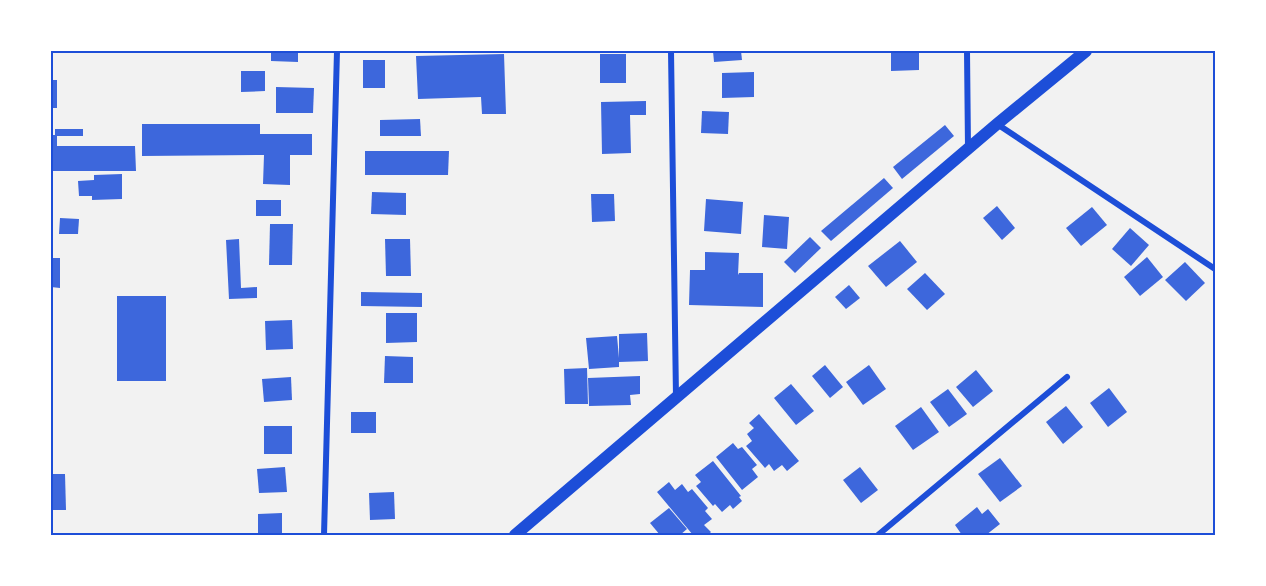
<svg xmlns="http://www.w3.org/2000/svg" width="1266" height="586" font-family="'Alegreya Sans',sans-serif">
<rect width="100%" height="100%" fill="#f2f2f2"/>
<g fill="#3d67dc">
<path d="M271 51H298V62L271 61Z"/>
<path d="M713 51H741L742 60 714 62Z"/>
<path d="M891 51H919V70L891 71Z"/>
<path d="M504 54 506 114H482L481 97 418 99 416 56Z"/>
<rect x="600" y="54" width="26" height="29"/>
<rect x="363" y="60" width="22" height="28"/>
<path d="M241 71H265V91L241 92Z"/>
<path d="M754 72V97L722 98V73Z"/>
<rect x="51" y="80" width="6" height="28"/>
<path d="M276 87 314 88 313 113H276Z"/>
<path d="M646 101V115H630L631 153 602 154 601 102Z"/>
<path d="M702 111 729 112 728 134 701 133Z"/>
<path d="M420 119 421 136H380V120Z"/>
<path d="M142 124H260V134H312V155H290V185L263 184 264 155 142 156Z"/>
<path d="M945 125 954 136 902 179 893 167Z"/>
<path d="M55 129H83V136H57V146H135L136 171H51V135H55Z"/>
<path d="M365 151H449L448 175H365Z"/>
<path d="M122 174V199L92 200V196H79L78 181 94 180V175Z"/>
<path d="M884 178 893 188 831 241 821 231Z"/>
<path d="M372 192 406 193V215L371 214Z"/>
<path d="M591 194H614L615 221 592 222Z"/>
<path d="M706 199 743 202 741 234 704 231Z"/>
<rect x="256" y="200" width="25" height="16"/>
<path d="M997 206 1015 228 1002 240 983 218Z"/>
<path d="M1092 207 1107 225 1081 246 1066 228Z"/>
<path d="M764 215 789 217 787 249 762 247Z"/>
<path d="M60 218 79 219 78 234H59Z"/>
<path d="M270 224H293L292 265H269Z"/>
<path d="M1130 228 1149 245 1131 266 1112 249Z"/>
<path d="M810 237 821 248 795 273 784 262Z"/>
<path d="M239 239 241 288 257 287V298L229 299 226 240Z"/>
<path d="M385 239H410L411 276H386Z"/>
<path d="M900 241 917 262 886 287 868 266Z"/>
<path d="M705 252 739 253 738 275 739 273H763V307L689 305 690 270H705Z"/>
<path d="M1147 257 1163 277 1140 296 1124 277Z"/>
<path d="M51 258H60V288L51 287Z"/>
<path d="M1185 262 1205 283 1186 301 1165 280Z"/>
<path d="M925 273 945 294 927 310 907 289Z"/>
<path d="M849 285 860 298 846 309 835 297Z"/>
<path d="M361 292 422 293V307L361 306Z"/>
<rect x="117" y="296" width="49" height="85"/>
<path d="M386 313H417V342L386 343Z"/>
<path d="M292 320 293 349 266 350 265 321Z"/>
<path d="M647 333 648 361 619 362V367L589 369 586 338 617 336 619 358V334Z"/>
<path d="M385 356 413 357V383H384Z"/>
<path d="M825 365 843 387 830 398 812 376Z"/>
<path d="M869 365 886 389 863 405 846 382Z"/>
<path d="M587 368 588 404H565L564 369Z"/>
<path d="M976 370 993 391 973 407 956 387Z"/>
<path d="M640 376V394L630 395 631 405 589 406 588 378Z"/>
<path d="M291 377 292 400 264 402 262 379Z"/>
<path d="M791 384 814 411 796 425 774 398Z"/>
<path d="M1109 388 1127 412 1108 427 1090 403Z"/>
<path d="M948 389 967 414 949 427 930 402Z"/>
<path d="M1066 406 1083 427 1063 444 1046 422Z"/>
<path d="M921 407 939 432 913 450 895 426Z"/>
<rect x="351" y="412" width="25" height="21"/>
<path d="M759 414 799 461 787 471 782 465 774 471 769 464 765 468 746 446 752 441 747 434 754 428 749 423Z"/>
<rect x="264" y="426" width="28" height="28"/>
<path d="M733 443 738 449 742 447 757 465 752 469 758 477 742 490 716 457Z"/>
<path d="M1000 458 1022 486 1000 502 978 474Z"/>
<path d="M713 461 741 496 739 497 742 501 733 509 730 505 722 512 715 504 713 506 696 486 701 482 695 475Z"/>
<path d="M285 467 287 492 259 493 257 469Z"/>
<path d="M860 467 878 490 861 503 843 480Z"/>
<path d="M51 474H65L66 510H51Z"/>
<path d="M669 482 675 490 682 484 688 492 692 489 708 508 705 511 712 519 704 525 711 532 708 535H693L657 492Z"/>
<path d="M394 492 395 519 370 520 369 493Z"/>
<path d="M977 507 982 514 988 509 1000 524 986 535H962L955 525Z"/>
<path d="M669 508 687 529 680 535H660L650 523Z"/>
<path d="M282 513V534L258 535V514Z"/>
</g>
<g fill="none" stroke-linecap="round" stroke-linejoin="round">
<g stroke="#1d4ed8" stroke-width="6">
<path d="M671 51 676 397"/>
<path d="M967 51 968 148"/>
<path d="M997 124 1215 269"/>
<path d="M324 535 337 51"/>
<path d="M878 535 1067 377"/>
</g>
<path stroke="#1d4ed8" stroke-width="12" d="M515 535 997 124 1086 51"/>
</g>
<rect width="1266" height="586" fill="none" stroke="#ffffff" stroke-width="105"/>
<rect x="52" y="52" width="1162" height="482" fill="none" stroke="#1d4ed8" stroke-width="2"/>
</svg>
